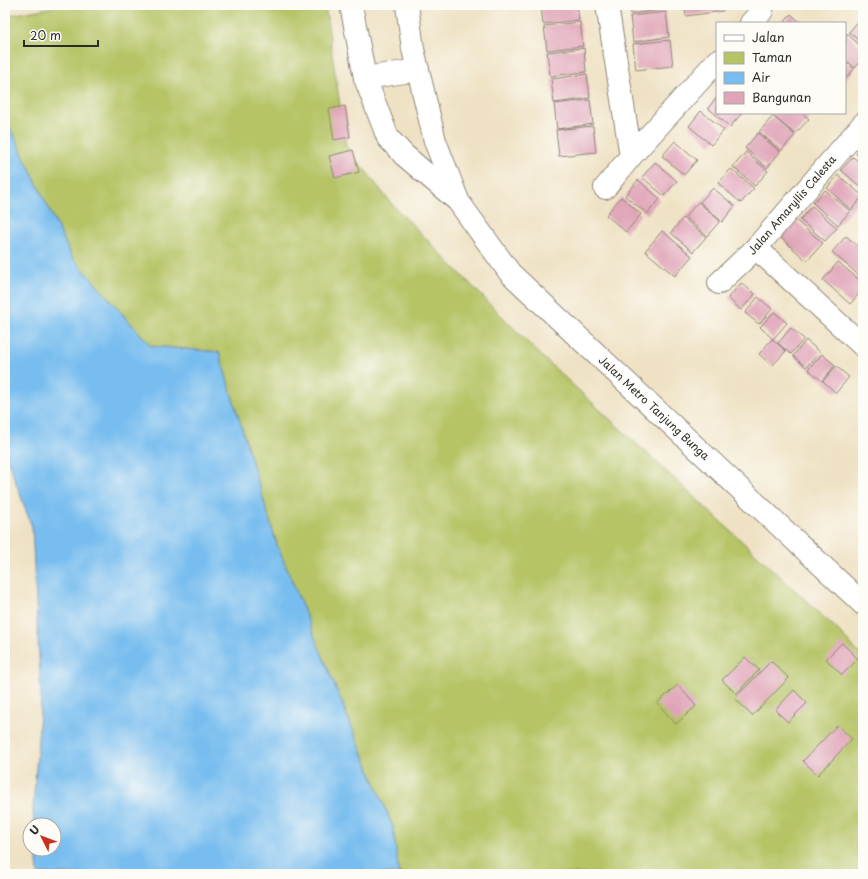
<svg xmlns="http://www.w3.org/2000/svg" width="868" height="879" font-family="'Playpen Sans',sans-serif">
<rect width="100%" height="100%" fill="#fdfcf7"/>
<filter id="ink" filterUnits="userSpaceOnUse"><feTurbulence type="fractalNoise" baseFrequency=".025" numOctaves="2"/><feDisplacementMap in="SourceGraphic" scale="8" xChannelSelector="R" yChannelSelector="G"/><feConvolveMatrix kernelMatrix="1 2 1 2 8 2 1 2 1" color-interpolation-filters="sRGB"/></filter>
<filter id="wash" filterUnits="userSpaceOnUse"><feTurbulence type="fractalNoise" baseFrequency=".012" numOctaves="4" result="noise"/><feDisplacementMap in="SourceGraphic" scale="16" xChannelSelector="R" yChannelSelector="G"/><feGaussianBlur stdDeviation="0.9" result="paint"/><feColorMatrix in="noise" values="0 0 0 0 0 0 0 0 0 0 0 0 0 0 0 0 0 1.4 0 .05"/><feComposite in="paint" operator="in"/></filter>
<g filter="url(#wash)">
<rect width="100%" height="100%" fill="#efe2c4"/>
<path fill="#b6c466" stroke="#707848" d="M65 5H325L346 146 390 202 535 350 839 631 863 658V874H399L393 827 277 545 219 352 151 346 72 257 5 117V16Z"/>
<path fill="#78bdef" stroke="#52748d" d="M5 117 72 257 151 346 219 352 277 545 393 827 399 874H38L36 849H54V825H34L33 810 41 697 32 527 5 453Z"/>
<g id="blocks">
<g fill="#e0a4b8">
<path d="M541 5H577L579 20 543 24Z"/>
<path d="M630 5H667L668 9 631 14Z"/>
<path d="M684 5H722L723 11 686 16Z"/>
<path d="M666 12 669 37 633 42 630 16Z"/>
<path d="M791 14 801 23H784Z"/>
<path d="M862 17 863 18V44L849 32Z"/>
<path d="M580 22 583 46 547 50 544 26Z"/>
<path d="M846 33 863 48V59L855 68 845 59Z"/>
<path d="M670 40 673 66 636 70 633 44Z"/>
<path d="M584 48 586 72 550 76 547 52Z"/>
<path d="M845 62 854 69 845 80Z"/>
<path d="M587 74 590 98 554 103 551 79Z"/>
<path d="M717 97V113H742L730 127 708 108Z"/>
<path d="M590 100 593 124 557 129 554 104Z"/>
<path d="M345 106 350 137 334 140 329 109Z"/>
<path d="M701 111 724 130 711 145 689 126Z"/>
<path d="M776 113H802L809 119 795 134 773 116Z"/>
<path d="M773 116 795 135 781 151 759 132Z"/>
<path d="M593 126 596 152 559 156 556 130Z"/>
<path d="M758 133 780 152 767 168 745 148Z"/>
<path d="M675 141 697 160 684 175 662 156Z"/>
<path d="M863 146V160L856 154Z"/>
<path d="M353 150 359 172 335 178 329 156Z"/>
<path d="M746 152 768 171 755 186 733 167Z"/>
<path d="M853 157 863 165V189L841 170Z"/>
<path d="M655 162 677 181 664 196 642 177Z"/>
<path d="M731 169 754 188 741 203 718 183Z"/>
<path d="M838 175 863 196 851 210 827 188Z"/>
<path d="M638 180 660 199 647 214 625 196Z"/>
<path d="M713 188 735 206 722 222 700 202Z"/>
<path d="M825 190 850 211 838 225 813 203Z"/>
<path d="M621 197 641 214 626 232 606 215Z"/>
<path d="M698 202 720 221 707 236 685 217Z"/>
<path d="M812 206 837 228 825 241 800 220Z"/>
<path d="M683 218 706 237 693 252 671 233Z"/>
<path d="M795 220 823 243 807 261 780 237Z"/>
<path d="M662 231 692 256 675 276 645 251Z"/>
<path d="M846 236 863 250V279L832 252Z"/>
<path d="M838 262 863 283V289L850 304 823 280Z"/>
<path d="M741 283 755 294 741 310 728 298Z"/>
<path d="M758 297 772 309 759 324 745 313Z"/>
<path d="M774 312 787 323 773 339 760 327Z"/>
<path d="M791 328 804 339 791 354 778 343Z"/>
<path d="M772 339 786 351 772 366 759 354Z"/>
<path d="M806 340 820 352 806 367 793 356Z"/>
<path d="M822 354 835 365 822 381 808 369Z"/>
<path d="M836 366 849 377 836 393 823 381Z"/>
<path d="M842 643 858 659 842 675 826 659Z"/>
<path d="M745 657 759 670 736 694 722 680Z"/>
<path d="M771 661 789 678 752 716 735 698Z"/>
<path d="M678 685 696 706 676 724 657 703Z"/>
<path d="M794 690 807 703 788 722 775 710Z"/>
<path d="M837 725 852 739 818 775 803 761Z"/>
</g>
</g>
</g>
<g filter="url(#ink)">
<use href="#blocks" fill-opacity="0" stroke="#8d8678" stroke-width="1"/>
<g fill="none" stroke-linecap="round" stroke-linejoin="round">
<defs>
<g id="street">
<path d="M607 5 631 156"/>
<path d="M751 23 762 11 761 5"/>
<path d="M605 188 631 156 717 61"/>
<path d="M756 248 863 346"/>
<path d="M719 283 756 248 863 124"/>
</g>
<g id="secondary">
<path d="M351 5 365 78 388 138 404 155 458 201 510 273 863 604"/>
<path d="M407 5 413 49 435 141 457 198"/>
<path d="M365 78 418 70"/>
</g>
</defs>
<use href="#street" stroke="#8d8678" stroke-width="24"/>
<use href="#secondary" stroke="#8d8678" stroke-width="24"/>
<use href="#street" stroke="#fff" stroke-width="22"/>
<use href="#secondary" stroke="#fff" stroke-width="22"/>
</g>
</g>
<g text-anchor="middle" stroke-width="3.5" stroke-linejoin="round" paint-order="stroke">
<g font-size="11" fill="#2b2b2b" stroke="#fdfcf7">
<text transform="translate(792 205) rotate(-49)" y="4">Jalan Amaryllis Calesta</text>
<text transform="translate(654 408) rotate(43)" y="4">Jalan Metro Tanjung Bunga</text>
</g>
</g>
<rect width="868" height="879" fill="none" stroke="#fdfcf7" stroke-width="20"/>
<rect x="716" y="22" width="130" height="92" fill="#fdfcf7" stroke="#a9a8a5"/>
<rect x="724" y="35" width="20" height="6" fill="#ffffff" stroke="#a9a8a5"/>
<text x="752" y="42" font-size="12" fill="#2b2b2b">Jalan</text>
<rect x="724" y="52" width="20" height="12" fill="#b6c466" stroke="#a9a8a5"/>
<text x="752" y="62" font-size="12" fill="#2b2b2b">Taman</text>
<rect x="724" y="72" width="20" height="12" fill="#78bdef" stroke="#a9a8a5"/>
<text x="752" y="82" font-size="12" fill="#2b2b2b">Air</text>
<rect x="724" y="92" width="20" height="12" fill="#e0a4b8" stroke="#a9a8a5"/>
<text x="752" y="102" font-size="12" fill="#2b2b2b">Bangunan</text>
<g transform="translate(42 837) rotate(312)"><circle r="19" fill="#fdfcf7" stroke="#a9a8a5"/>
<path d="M0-3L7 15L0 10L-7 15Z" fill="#c8321e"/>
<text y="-6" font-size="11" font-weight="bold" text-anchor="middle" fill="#2b2b2b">U</text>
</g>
<path d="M24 40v6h74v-6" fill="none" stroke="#2b2b2b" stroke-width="2"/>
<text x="30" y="40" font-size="12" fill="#2b2b2b" stroke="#fdfcf7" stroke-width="3" paint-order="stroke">20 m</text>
</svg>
